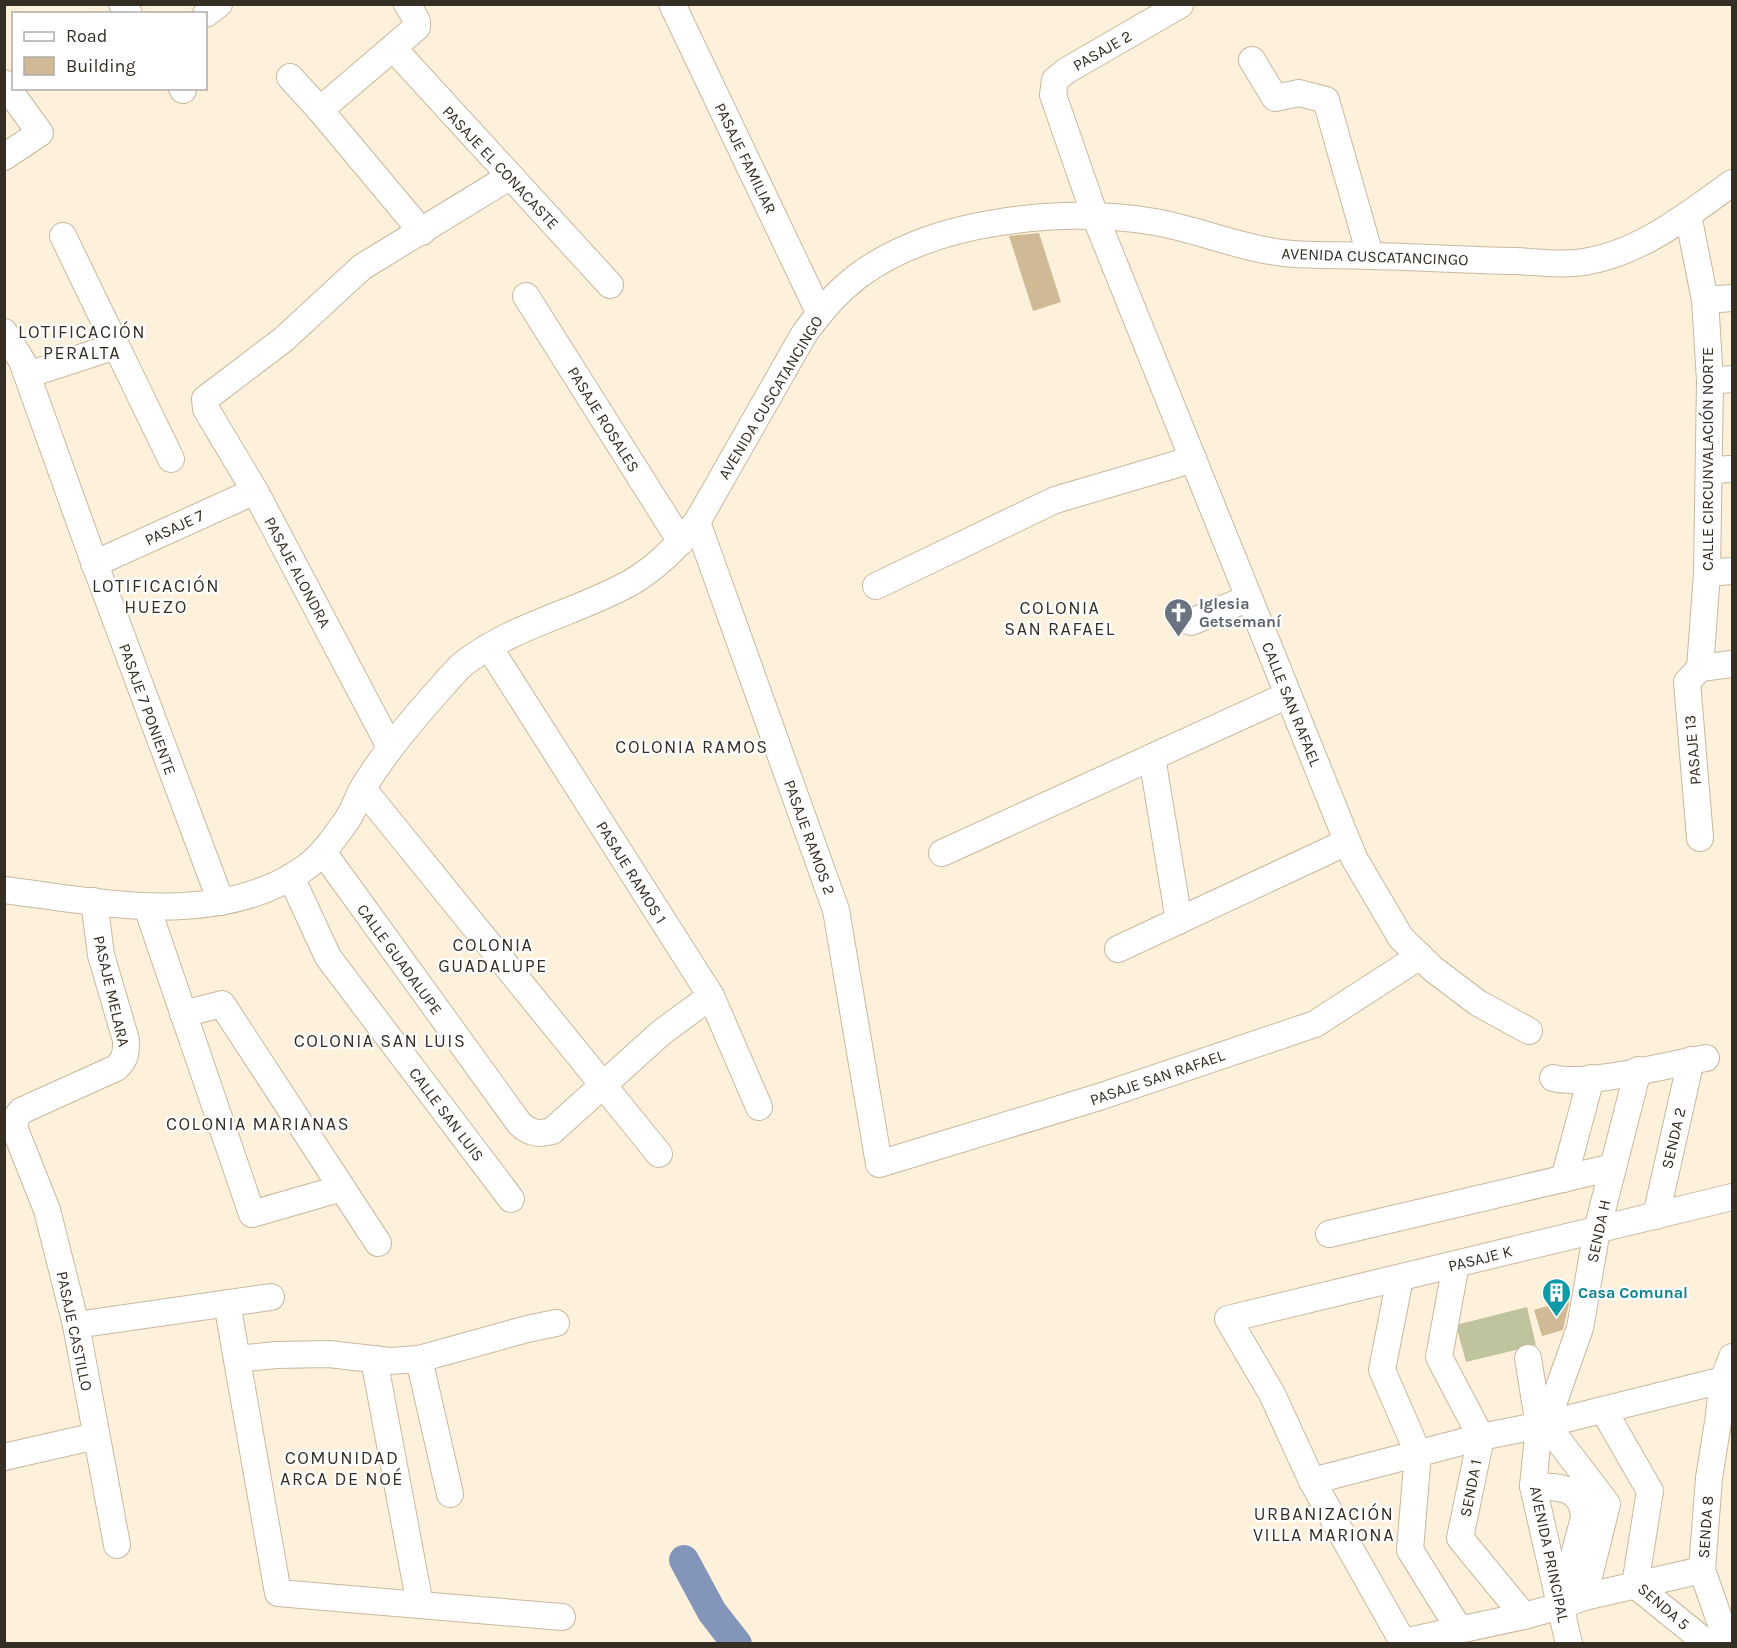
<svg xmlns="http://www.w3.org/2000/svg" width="1737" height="1648" font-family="Karla,sans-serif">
<rect width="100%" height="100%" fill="#fdf1dc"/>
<path fill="#c0c49e" d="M1527 1307 1536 1345 1466 1362 1456 1325Z"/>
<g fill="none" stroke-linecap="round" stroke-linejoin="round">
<path stroke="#8396b9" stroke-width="30" d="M684 1560 712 1612 737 1644"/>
</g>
<g fill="#d0ba95">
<path d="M1039 233 1061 302 1033 311 1009 236Z"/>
<path d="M1570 1299 1563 1330 1542 1336 1534 1310Z"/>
</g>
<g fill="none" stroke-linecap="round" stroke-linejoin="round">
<defs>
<g id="minor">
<path d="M122 4 129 14"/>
<path d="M672 4 819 312"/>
<path d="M1180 5 1066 71 1055 80 1053 95 1095 216 1354 858 1401 938 1433 969 1478 1003 1529 1031"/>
<path d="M206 14 219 4"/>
<path d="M393 48 610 285"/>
<path d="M1252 60 1275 98 1299 93 1326 100 1370 255"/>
<path d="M290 77 320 110 422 232"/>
<path d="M4 83 40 133 4 157"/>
<path d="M182 88 183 90"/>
<path d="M320 110 417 27V21L407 4"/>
<path d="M1688 215 1705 300 1710 381 1707 573 1700 668"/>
<path d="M63 236 171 459"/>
<path d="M526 296 681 542"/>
<path d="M1705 300 1732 298"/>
<path d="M4 332 22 361 93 559 221 902"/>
<path d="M27 375 116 346"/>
<path d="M1710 381 1732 379"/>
<path d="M1710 470 1732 469"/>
<path d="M697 522 836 910 879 1164 1099 1097 1315 1024 1420 956"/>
<path d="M94 564 255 491"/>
<path d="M1707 573 1732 571"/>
<path d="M876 586 1055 500 1174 465 1193 458"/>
<path d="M1191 622 1249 598"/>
<path d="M489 647 711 996 759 1107"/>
<path d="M1700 668 1732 664"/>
<path d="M390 747 255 491 206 409 205 399 284 339 362 267 509 177"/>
<path d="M1152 757 1179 921"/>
<path d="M363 789 659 1154"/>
<path d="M1700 838 1687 682 1700 668"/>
<path d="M323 852 519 1123C529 1133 538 1135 552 1131L662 1032 711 996"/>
<path d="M942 853 1288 695"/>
<path d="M291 877 328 957 511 1199"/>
<path d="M4 890C100 902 220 929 305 868 322 856 335 837 347 820 354 810 357 798 363 788 384 753 411 721 438 691 446 682 454 672 463 664 513 625 576 613 630 583 656 568 678 546 697 522L804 334C819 313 837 292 858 276 934 219 1063 207 1155 222 1196 229 1234 246 1276 252 1307 257 1339 254 1370 256 1418 257 1466 260 1515 261 1539 262 1565 266 1589 261 1643 251 1689 214 1732 183"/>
<path d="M94 901 101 955 126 1040C126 1053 126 1059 116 1068L21 1111 16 1118 14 1127 47 1210 76 1325 117 1545"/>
<path d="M147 907 252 1214 342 1188"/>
<path d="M1118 949 1347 842"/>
<path d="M183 1014 222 1004 378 1243"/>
<path d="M1553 1078C1585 1087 1670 1064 1706 1058"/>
<path d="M1564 1179 1591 1078"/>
<path d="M1656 1216 1691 1060"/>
<path d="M1329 1234 1613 1167"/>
<path d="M1456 1264 1439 1357 1481 1437 1460 1538 1524 1616"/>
<path d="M1400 1278 1382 1370 1418 1453 1410 1550 1459 1629"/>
<path d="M227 1303 278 1593 562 1617"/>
<path d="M76 1325 271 1297"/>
<path d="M1528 1358 1539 1426 1533 1486 1569 1644"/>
<path d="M237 1359 276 1355 329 1354 390 1361 419 1359 527 1329 556 1323"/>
<path d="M374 1359 420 1605"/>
<path d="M419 1359 450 1494"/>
<path d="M1604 1411 1650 1491 1635 1585 1708 1644"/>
<path d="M4 1457 96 1436"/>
<path d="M1312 1481 1481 1437 1546 1424 1723 1380"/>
<path d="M1533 1486C1558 1487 1583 1486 1584 1518L1561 1603"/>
<path d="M1584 1597 1607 1504 1546 1424 1580 1328 1597 1230 1638 1070"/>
<path d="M1403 1642 1524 1616 1560 1606 1584 1597 1702 1570"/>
<path d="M1404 1644 1312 1481 1272 1394 1228 1319 1732 1197"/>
<path d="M1728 1644 1702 1570 1709 1478 1718 1422 1723 1380 1732 1357"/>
</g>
</defs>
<use href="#minor" stroke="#c8b89f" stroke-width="28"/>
<use href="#minor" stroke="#fff" stroke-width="26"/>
</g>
<defs>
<symbol id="church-pin" viewBox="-11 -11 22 30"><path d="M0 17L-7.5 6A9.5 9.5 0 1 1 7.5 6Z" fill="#6b7280" stroke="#fff"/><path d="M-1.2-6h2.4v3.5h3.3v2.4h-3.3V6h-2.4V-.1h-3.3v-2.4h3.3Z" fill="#fff"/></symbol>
<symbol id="building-pin" viewBox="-11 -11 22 30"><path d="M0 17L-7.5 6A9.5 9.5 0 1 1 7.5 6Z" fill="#0f9aa8" stroke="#fff"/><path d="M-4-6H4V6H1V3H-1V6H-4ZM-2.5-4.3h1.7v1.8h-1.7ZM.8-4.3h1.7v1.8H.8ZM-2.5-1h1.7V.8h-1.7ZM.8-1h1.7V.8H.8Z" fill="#fff"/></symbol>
</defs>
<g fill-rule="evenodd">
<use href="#church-pin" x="1162" y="596" width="33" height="45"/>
<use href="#building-pin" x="1540" y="1276" width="33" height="45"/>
</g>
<g text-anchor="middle" stroke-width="4.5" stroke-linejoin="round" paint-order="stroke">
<g font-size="16" fill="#342e24" stroke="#fff">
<text transform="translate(1102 50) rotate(-30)" y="6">PASAJE 2</text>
<text transform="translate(746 158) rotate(64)" y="6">PASAJE FAMILIAR</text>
<text transform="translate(501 167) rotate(47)" y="6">PASAJE EL CONACASTE</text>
<text transform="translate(1375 256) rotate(2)" y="6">AVENIDA CUSCATANCINGO</text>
<text transform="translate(770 397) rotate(-59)" y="6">AVENIDA CUSCATANCINGO</text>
<text transform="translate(604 419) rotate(58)" y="6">PASAJE ROSALES</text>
<text transform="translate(1707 459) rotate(-90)" y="6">CALLE CIRCUNVALACIÓN NORTE</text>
<text transform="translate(174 527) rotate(-25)" y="6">PASAJE 7</text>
<text transform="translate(298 572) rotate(62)" y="6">PASAJE ALONDRA</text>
<text transform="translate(1292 704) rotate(68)" y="6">CALLE SAN RAFAEL</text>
<text transform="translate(148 709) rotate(70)" y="6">PASAJE 7 PONIENTE</text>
<text transform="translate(1692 750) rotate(-95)" y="6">PASAJE 13</text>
<text transform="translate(810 837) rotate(70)" y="6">PASAJE RAMOS 2</text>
<text transform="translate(632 872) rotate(58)" y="6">PASAJE RAMOS 1</text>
<text transform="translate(400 959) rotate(54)" y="6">CALLE GUADALUPE</text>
<text transform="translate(112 991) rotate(77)" y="6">PASAJE MELARA</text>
<text transform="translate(1157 1077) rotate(-19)" y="6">PASAJE SAN RAFAEL</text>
<text transform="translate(447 1114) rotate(53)" y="6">CALLE SAN LUIS</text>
<text transform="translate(1673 1138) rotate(-77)" y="6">SENDA 2</text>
<text transform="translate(1598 1231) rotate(-78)" y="6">SENDA H</text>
<text transform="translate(1480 1258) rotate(-14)" y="6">PASAJE K</text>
<text transform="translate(75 1331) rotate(78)" y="6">PASAJE CASTILLO</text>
<text transform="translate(1470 1488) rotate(-79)" y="6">SENDA 1</text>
<text transform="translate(1705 1527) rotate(-86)" y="6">SENDA 8</text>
<text transform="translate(1550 1554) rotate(78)" y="6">AVENIDA PRINCIPAL</text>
<text transform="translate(1664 1606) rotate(41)" y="6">SENDA 5</text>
</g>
<g font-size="16" font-weight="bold" fill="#5b616d" stroke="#fff" text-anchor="start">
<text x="1199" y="609">Iglesia<tspan x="1199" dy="18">Getsemaní</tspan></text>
</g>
<g font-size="16" font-weight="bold" fill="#0d838f" stroke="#fff" text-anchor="start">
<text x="1578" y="1298">Casa Comunal</text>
</g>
<g font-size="18" letter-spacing="1.5" fill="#342e24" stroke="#fff">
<text x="82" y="338">LOTIFICACIÓN<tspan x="82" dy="21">PERALTA</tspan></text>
<text x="156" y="592">LOTIFICACIÓN<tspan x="156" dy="21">HUEZO</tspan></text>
<text x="1060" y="614">COLONIA<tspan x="1060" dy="21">SAN RAFAEL</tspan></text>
<text x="692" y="753">COLONIA RAMOS</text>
<text x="493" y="951">COLONIA<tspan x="493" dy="21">GUADALUPE</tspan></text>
<text x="380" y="1047">COLONIA SAN LUIS</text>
<text x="258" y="1130">COLONIA MARIANAS</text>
<text x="342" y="1464">COMUNIDAD<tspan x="342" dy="21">ARCA DE NOÉ</tspan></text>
<text x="1324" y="1520">URBANIZACIÓN<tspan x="1324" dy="21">VILLA MARIONA</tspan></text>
</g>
</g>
<rect width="1737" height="1648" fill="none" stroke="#342e24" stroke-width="12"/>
<rect x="12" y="12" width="195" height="78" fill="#ffffff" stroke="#aeaba7" stroke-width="1.5"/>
<rect x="24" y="32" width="30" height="9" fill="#ffffff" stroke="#aeaba7" stroke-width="1.5"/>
<text x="66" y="42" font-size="18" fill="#342e24">Road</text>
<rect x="24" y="57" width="30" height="18" fill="#d0ba95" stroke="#aeaba7" stroke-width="1.5"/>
<text x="66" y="72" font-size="18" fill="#342e24">Building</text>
</svg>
